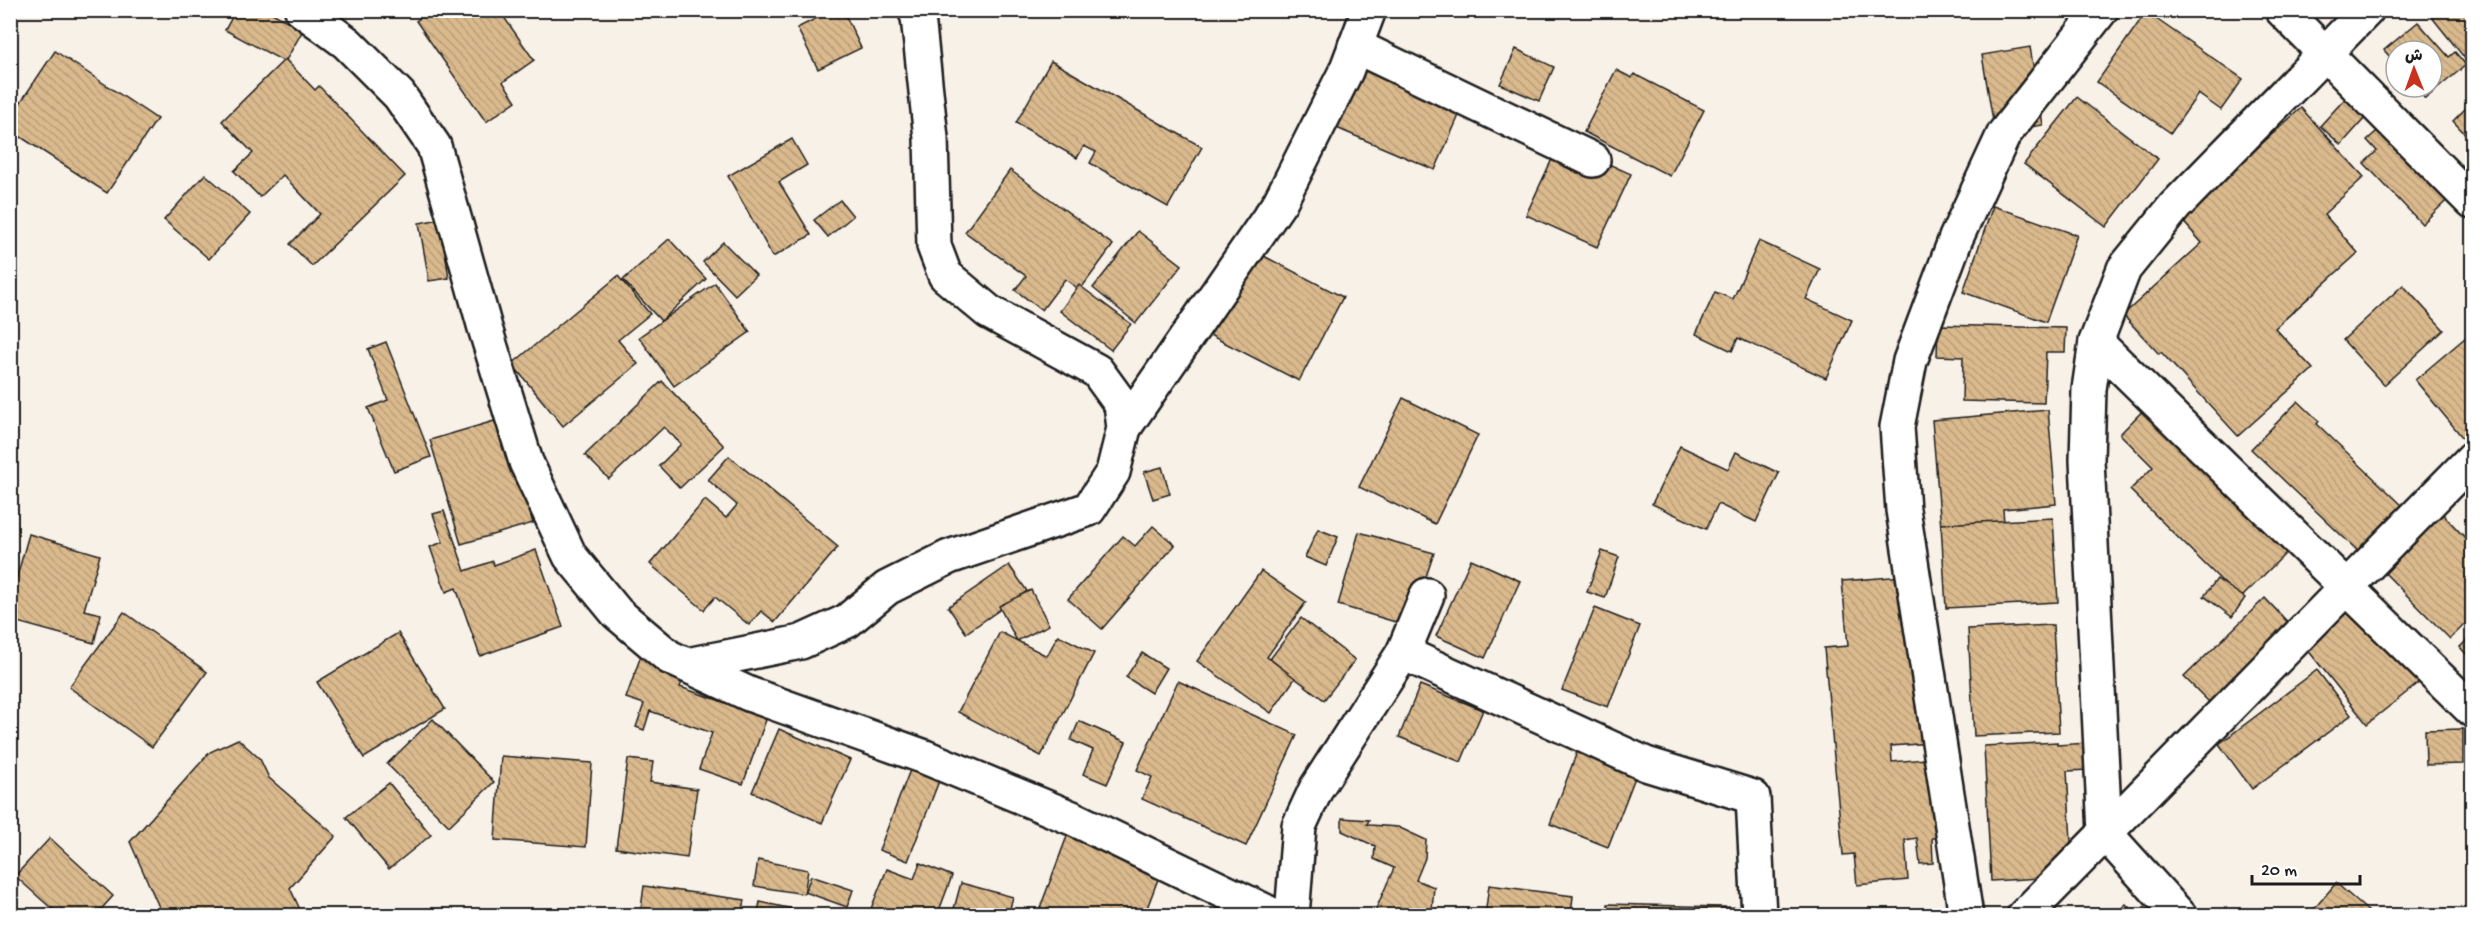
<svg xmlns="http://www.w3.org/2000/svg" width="2483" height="926" font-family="'Gochi Hand','Playpen Sans Arabic',sans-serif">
<defs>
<pattern id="building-back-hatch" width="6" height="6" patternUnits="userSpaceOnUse" patternTransform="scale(1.5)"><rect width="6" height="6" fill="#dab98d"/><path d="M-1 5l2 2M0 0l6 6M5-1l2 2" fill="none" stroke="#ba9e79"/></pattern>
</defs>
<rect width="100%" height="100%" fill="#f8f1e8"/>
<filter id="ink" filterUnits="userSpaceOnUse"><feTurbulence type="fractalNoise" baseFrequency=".0167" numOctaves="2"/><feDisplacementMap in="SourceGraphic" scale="12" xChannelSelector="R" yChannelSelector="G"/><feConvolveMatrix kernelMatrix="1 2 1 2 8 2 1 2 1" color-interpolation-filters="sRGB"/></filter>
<g filter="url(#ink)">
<g fill="url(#building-back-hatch)" stroke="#1c1c1c" stroke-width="1.5">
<path d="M236 10H267L303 30 285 62 225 30Z"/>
<path d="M431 10H499L534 60 503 82 516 101 486 122 416 21Z"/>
<path d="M833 10H843L861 48 818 69 797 28Z"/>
<path d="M2437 10H2472V57L2467 61 2431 16Z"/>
<path d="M2146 12 2243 79 2221 110 2198 94 2171 133 2097 82Z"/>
<path d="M2418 22 2449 57 2455 52 2466 65 2425 99 2415 87H2432V51H2396V64L2384 50Z"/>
<path d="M1368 44 1471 88 1435 170 1332 126Z"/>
<path d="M2030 47 2043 125 1995 133 1982 55Z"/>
<path d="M1516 49 1554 67 1539 101 1500 84Z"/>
<path d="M55 51 157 119 107 193 10 130V118Z"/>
<path d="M285 59 315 90 319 86 405 176 312 266 290 244 320 214 283 175 260 197 234 171 253 153 222 121Z"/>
<path d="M1051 61 1202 147 1168 207 1090 163 1096 152 1084 146 1077 158 1016 123Z"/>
<path d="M1616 70 1632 78 1634 74 1704 110 1670 176 1584 132Z"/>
<path d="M2352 91 2373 109 2341 145 2320 126Z"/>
<path d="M2077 97 2158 159 2106 227 2024 164Z"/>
<path d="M2472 102V141L2453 121Z"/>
<path d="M2301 108 2364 177 2324 214 2358 253 2275 328 2313 369 2238 436 2161 352 2159 354 2123 315 2202 243 2180 218Z"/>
<path d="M2394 116 2462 186 2422 224 2364 163 2377 151 2367 140Z"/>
<path d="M792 139 807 165 779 182 811 235 773 257 728 176Z"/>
<path d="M1560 142 1631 174 1597 247 1526 215Z"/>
<path d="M1010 170 1113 245 1080 290 1065 279 1042 310 1015 290 1026 276 965 232Z"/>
<path d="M205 174 250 214 209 259 164 220Z"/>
<path d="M840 200 853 216 828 237 814 220Z"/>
<path d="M1993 206 2077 235 2046 322 1963 292Z"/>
<path d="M440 219 449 278 429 281 419 223Z"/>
<path d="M1138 231 1182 265 1136 323 1093 288Z"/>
<path d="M669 239 706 279 661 321 623 280Z"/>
<path d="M1759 241 1820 269 1806 299 1852 320 1826 378 1738 338 1732 351 1696 334 1715 292 1733 299Z"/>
<path d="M723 242 756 275 735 295 703 262Z"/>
<path d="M1260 254 1343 297 1299 381 1198 329Z"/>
<path d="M618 276 650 314 618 340 638 364 563 426 512 364Z"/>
<path d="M715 283 750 332 674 386 639 337Z"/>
<path d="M1079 285 1131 324 1111 350 1060 311Z"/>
<path d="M2403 285 2444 330 2384 385 2343 340Z"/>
<path d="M1938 325 2066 328 2065 352H2046L2044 403 1962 401 1963 357 1937 356Z"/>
<path d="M2466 337 2472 345V449L2415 380Z"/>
<path d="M386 342 431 457 394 471 368 408 388 400 368 349Z"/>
<path d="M662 381 724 446 680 488 659 466 681 444 664 427 609 479 585 455Z"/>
<path d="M1403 398 1478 435 1435 524 1359 487Z"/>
<path d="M2152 401 2295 544 2240 599 2130 490 2153 467 2120 434Z"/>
<path d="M2298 401 2319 421 2317 424 2406 509 2362 555 2251 449Z"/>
<path d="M2048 410 2056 504 2003 509 2004 523 1941 528 1932 420Z"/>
<path d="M501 419 533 523 461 544 430 440Z"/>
<path d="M1680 446 1728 469 1736 452 1779 473 1756 522 1718 504 1706 529 1652 504Z"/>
<path d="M729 456 838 547 775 622 761 611 749 625 715 597 704 610 650 564 705 500 726 518 737 505 708 480Z"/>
<path d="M1162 467 1170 494 1153 499 1144 472Z"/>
<path d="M2438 509 2472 545V617L2450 639 2378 566Z"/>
<path d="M444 511 465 571 493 561 494 565 536 550 563 627 480 656 456 588 446 592 430 547 443 542 433 514Z"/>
<path d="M2053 518 2058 602 1946 608 1941 524Z"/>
<path d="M1153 526 1175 545 1102 629 1068 599 1123 536 1135 546Z"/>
<path d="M1318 529 1338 537 1326 566 1305 557Z"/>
<path d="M1359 532 1434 553 1409 626 1338 605Z"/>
<path d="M29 534 100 555 84 610 101 614 94 643 10 620V601Z"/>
<path d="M1602 551 1619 557 1605 598 1587 592Z"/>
<path d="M1471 559 1520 581 1485 658 1436 636Z"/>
<path d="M1009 565 1027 591 966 633 948 607Z"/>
<path d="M1261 571 1306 602 1267 657 1296 677 1271 713 1197 661Z"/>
<path d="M1904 576 1932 743 1891 746 1892 762 1937 758 1945 837 1932 838 1933 863 1920 864 1917 838 1905 840 1908 880 1857 885 1854 854 1843 855 1824 648 1848 646 1842 581Z"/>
<path d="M2217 579 2245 598 2232 617 2204 596Z"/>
<path d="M1031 590 1049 625 1017 641 999 606Z"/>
<path d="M2367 594 2430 674 2367 724 2303 644Z"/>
<path d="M2265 598 2297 632 2217 710 2184 677Z"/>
<path d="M1595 608 1640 626 1608 707 1562 690Z"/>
<path d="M124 612 207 672 152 747 69 687Z"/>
<path d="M1301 618 1355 660 1324 700 1270 659Z"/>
<path d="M2053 625 2059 732 1974 736 1968 629Z"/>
<path d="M1000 632 1047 656 1058 635 1094 653 1041 756 958 712Z"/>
<path d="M398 633 445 709 364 758 317 682Z"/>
<path d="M2472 635V661L2460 647Z"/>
<path d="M644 647 689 663 680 687 767 717 743 784 699 769 712 733 650 711 644 730 636 727 644 704 626 698Z"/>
<path d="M1142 653 1166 668 1151 693 1126 677Z"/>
<path d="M2317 670 2351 715 2252 789 2219 744Z"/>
<path d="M1178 681 1297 735 1246 846 1142 799 1152 777 1137 770Z"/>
<path d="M1420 685 1483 710 1461 762 1399 737Z"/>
<path d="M433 719 494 782 449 826 387 764Z"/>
<path d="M1079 721 1126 742 1107 784 1083 774 1093 750 1071 740Z"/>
<path d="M779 729 850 760 822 823 752 792Z"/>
<path d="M2463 729V764L2426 765 2425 730Z"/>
<path d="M238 739 260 759 269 778 336 836 290 888 303 916H163L130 842 210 752Z"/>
<path d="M2057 742V745L2088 743 2089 770 2067 771 2073 876 1991 881 1984 746Z"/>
<path d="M1580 744 1639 767 1608 847 1550 824Z"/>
<path d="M501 756 592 763 586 847 495 840Z"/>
<path d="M628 759 653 762 650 782 697 789 687 858 616 848Z"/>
<path d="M910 770 939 781 908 861 879 850Z"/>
<path d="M389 783 431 835 389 869 346 817Z"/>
<path d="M1342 818 1369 820 1367 824 1370 825 1398 827 1426 840 1425 858 1416 880 1434 887 1432 910 1444 916H1376V909L1394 868 1374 859 1375 846 1342 831Z"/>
<path d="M1069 831 1163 866 1144 916H1037Z"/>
<path d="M50 838 113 896 95 916H60L15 876Z"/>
<path d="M758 860 808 870 804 894 754 886Z"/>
<path d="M920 863 952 876 937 916H868L887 869 914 879Z"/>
<path d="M811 876 853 890 847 907 805 892Z"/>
<path d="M961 883 1013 897 1008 916H952Z"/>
<path d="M2336 883 2368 911 2364 916H2308Z"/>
<path d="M1489 885 1573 896 1571 916H1485Z"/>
<path d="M644 886 745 900 742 916H640Z"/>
<path d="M760 902 826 916H757Z"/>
<path d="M1608 904 1757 908V916H1608Z"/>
<path d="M2126 904 2137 916H2113Z"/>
</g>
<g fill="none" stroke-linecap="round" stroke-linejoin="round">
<defs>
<g id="street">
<path d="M302 10 347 43 399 95 434 146 485 328 526 462 570 556 617 613 669 657 749 694 925 757 1072 818 1275 916"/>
<path d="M2282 10 2472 202"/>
<path d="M1355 46 1593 160"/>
<path d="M2096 342 2472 710"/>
<path d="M1124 428 1280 202 1346 71 1369 10"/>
<path d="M1403 653 1646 764 1753 797 1759 916"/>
<path d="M687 665 801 642 847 621 887 588 949 557 1089 509 1113 472 1124 428 1121 404 1097 371 989 312 945 275 934 246 931 138 918 17 915 10"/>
<path d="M1292 916 1299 826 1317 787 1403 653 1427 595"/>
<path d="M1966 916 1903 510 1897 427 1910 361 1956 238 2004 134 2101 10"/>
<path d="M2024 916 2472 459"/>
<path d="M2180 916 2105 833 2087 460 2089 389 2096 342 2124 269 2175 206 2367 10"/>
</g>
</defs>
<use href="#street" stroke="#1c1c1c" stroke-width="38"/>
<use href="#street" stroke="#fff" stroke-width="33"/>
</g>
</g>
<rect width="2483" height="926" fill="none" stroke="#fff" stroke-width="36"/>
<rect x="18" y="18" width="2447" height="890" fill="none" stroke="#1c1c1c" stroke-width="2" filter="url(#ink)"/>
<g transform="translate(2414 69) rotate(359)"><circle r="28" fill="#ffffff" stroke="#a4a4a4" stroke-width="1.5"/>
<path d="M0-4.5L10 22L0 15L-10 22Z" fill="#c8321e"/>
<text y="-9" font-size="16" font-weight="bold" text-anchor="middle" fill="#1c1c1c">ش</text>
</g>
<path d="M2252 875v9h108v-9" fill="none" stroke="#1c1c1c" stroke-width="3"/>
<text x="2261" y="875" font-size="18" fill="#1c1c1c" stroke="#ffffff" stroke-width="4.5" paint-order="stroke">20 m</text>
</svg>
